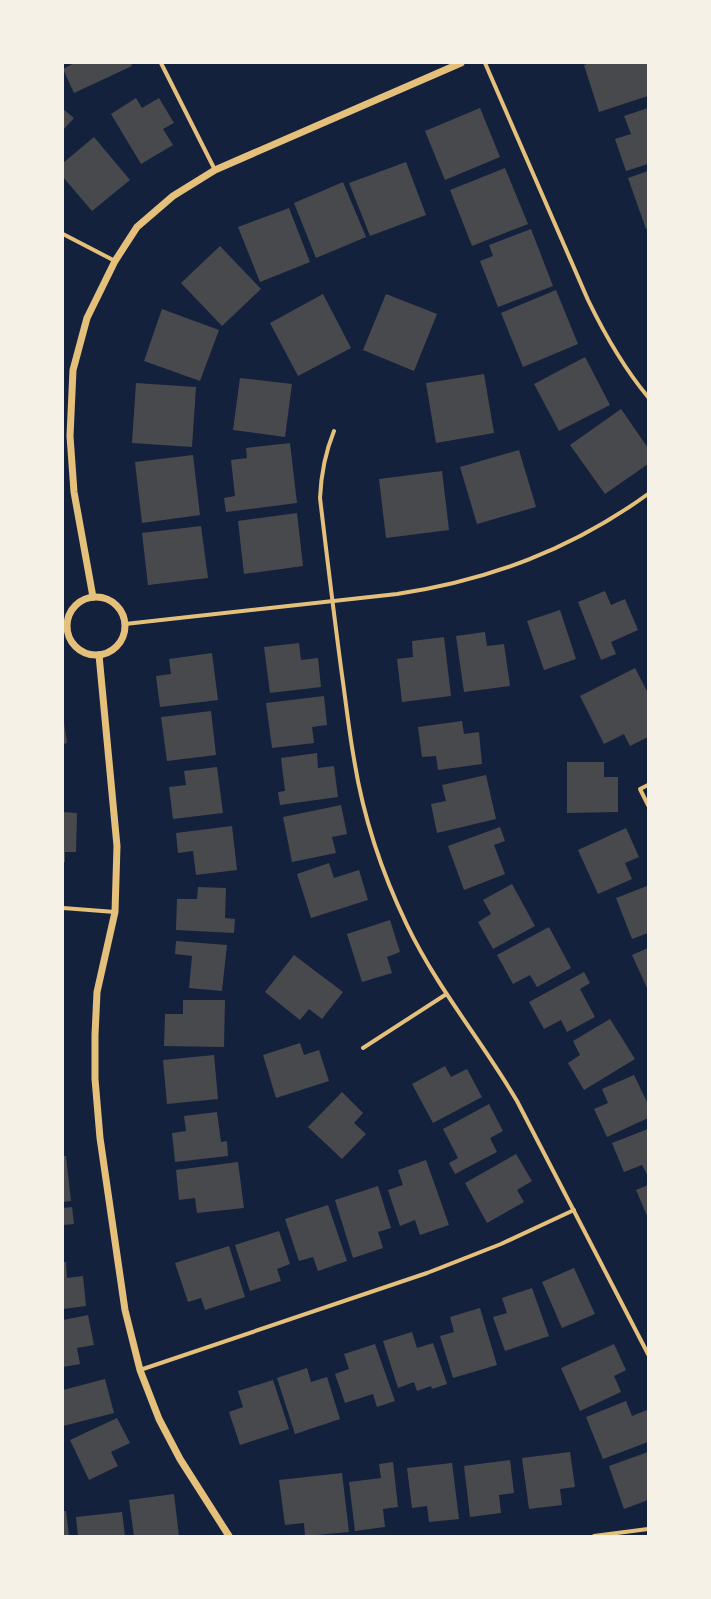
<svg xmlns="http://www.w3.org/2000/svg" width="711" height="1599" font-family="'Crimson Pro',serif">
<rect width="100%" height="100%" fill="#14213d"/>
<g fill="#48494c">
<path d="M74 63H131L132 66 74 93 63 69Z"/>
<path d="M590 63H648V96L599 112 584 65Z"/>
<path d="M136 98 142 108 159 98 174 123 163 129 173 145 141 164 111 114Z"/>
<path d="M480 108 500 157 445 180 425 131Z"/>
<path d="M648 108V164L626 171 615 139 631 134 624 116Z"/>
<path d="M63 109 74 118 63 130Z"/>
<path d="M94 137 130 180 92 211 63 177V163Z"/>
<path d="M406 162 426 215 370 236 349 183Z"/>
<path d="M505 168 528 224 472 246 450 190Z"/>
<path d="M648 171V228L646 229 628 178Z"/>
<path d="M343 182 366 237 316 258 294 203Z"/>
<path d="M289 208 310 262 260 282 238 227Z"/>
<path d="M531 229 553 286 498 307 480 261 493 256 489 245Z"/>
<path d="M220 246 261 289 222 326 181 283Z"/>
<path d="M556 290 578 344 523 367 501 313Z"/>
<path d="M323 294 351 348 298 376 270 323Z"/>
<path d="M386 294 437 314 414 371 363 350Z"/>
<path d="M162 309 219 330 200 381 144 361Z"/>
<path d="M585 357 610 405 559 431 534 384Z"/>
<path d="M484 374 494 433 436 443 426 383Z"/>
<path d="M240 378 292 384 285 437 233 430Z"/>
<path d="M136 383 196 387 192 447 132 443Z"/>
<path d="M621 409 648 448V464L605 494 570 445Z"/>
<path d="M290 443 297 503 226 512 224 498 235 496 231 460 247 458 246 448Z"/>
<path d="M519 450 536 507 477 524 460 467Z"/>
<path d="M193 455 200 515 142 523 135 462Z"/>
<path d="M442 471 449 530 386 538 379 479Z"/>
<path d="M297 513 303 566 244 574 238 521Z"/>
<path d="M201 526 208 578 148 585 142 533Z"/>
<path d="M605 591 611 605 625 599 638 630 611 642 616 654 601 660 578 602Z"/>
<path d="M560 610 576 659 544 670 527 621Z"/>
<path d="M485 632 487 646 504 644 510 686 464 692 456 636Z"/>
<path d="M444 637 451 696 402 702 397 659 413 657 412 641Z"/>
<path d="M299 643 301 660 318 658 321 687 270 693 264 647Z"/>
<path d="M212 653 218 700 160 707 156 676 171 674 169 659Z"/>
<path d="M635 668 648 693V737L630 746 624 734 604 744 580 696Z"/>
<path d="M324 696 327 725 312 727 314 743 272 748 266 703Z"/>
<path d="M211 711 216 755 167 761 161 717Z"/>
<path d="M63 716 67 743 63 744Z"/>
<path d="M462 721 464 734 479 732 482 764 438 770 436 756 422 757 418 727Z"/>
<path d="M317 753 318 768 334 766 338 797 280 805 278 792 285 791 281 758Z"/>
<path d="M567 762H604V777H618V812L567 813Z"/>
<path d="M217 767 223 813 173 819 169 787 186 785 184 771Z"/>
<path d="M486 775 496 819 437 833 431 804 446 801 442 785Z"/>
<path d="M341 805 347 834 332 837 336 853 292 862 283 817Z"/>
<path d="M63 812 77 813 76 852H65V862H63Z"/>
<path d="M232 826 237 870 196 875 193 851 178 853 176 833Z"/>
<path d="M500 827 505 841 494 845 505 874 464 890 448 846Z"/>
<path d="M626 828 639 857 625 863 632 879 598 894 578 850Z"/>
<path d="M329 863 334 878 359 870 368 900 311 918 297 874Z"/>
<path d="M512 884 535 926 493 949 478 922 491 914 483 900Z"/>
<path d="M647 886 648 933 632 939 616 898Z"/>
<path d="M198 887 226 888 225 918 235 919 234 933 176 930 177 899H197Z"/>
<path d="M390 920 400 952 387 957 392 973 362 982 347 934Z"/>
<path d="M549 927 571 968 537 987 530 975 513 984 497 955Z"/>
<path d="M176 941 227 945 222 991 189 988 192 956 175 954Z"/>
<path d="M648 948V990L632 955Z"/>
<path d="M294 955 343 992 322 1019 309 1009 300 1020 265 992Z"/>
<path d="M584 972 590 983 580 989 595 1017 567 1032 561 1020 544 1029 529 1002Z"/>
<path d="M183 1000H225L224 1047 164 1046 165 1014H183Z"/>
<path d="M610 1019 635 1059 584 1090 568 1063 580 1055 573 1041Z"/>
<path d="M300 1043 304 1055 319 1050 329 1081 276 1098 263 1055Z"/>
<path d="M214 1055 218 1099 167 1104 163 1060Z"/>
<path d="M445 1066 451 1077 467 1069 482 1097 433 1123 412 1084Z"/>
<path d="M634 1075 648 1104V1118L607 1137 594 1109 608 1103 602 1089Z"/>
<path d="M342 1092 363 1113 354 1123 366 1134 342 1159 308 1127Z"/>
<path d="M489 1104 503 1131 490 1138 497 1152 455 1174 449 1163 458 1158 443 1129Z"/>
<path d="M217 1112 221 1142 227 1141 228 1156 175 1162 172 1133 186 1131 184 1116Z"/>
<path d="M648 1129V1176L642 1165 624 1172 612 1143Z"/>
<path d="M516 1154 532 1181 517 1190 524 1202 487 1223 465 1183Z"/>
<path d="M63 1156H66L71 1201 63 1202Z"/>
<path d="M426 1160 449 1225 420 1235 415 1220 400 1226 388 1190 403 1185 398 1170Z"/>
<path d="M238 1162 244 1208 197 1213 195 1198 179 1200 176 1170Z"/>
<path d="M648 1185V1218L636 1190Z"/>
<path d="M378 1186 391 1228 378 1232 383 1248 353 1258 335 1200Z"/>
<path d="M328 1205 347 1261 318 1271 313 1257 299 1261 285 1219Z"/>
<path d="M72 1207 74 1224 63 1225V1208Z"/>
<path d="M279 1231 290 1264 277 1269 281 1281 250 1291 235 1245Z"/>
<path d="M229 1246 245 1297 205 1310 201 1298 188 1302 175 1263Z"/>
<path d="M63 1262H66L67 1278 83 1276 86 1306 63 1309Z"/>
<path d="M574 1268 595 1314 562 1328 542 1282Z"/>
<path d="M532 1288 549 1336 505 1351 493 1317 507 1313 502 1298Z"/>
<path d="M480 1308 497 1365 453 1378 440 1336 454 1332 450 1317Z"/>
<path d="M88 1315 94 1345 77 1348 80 1364 63 1367V1320Z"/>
<path d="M412 1332 417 1348 433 1343 447 1384 432 1389 431 1386 417 1391 414 1382 398 1388 383 1341Z"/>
<path d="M375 1344 395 1401 377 1407 373 1394 345 1403 335 1374 349 1369 344 1354Z"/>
<path d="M614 1344 626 1370 614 1376 621 1392 580 1411 561 1368Z"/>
<path d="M307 1368 311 1382 327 1377 340 1419 295 1434 277 1378Z"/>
<path d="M105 1379 114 1413 63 1426V1390Z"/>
<path d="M273 1380 289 1429 240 1445 229 1412 243 1407 238 1391Z"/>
<path d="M626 1401 632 1416 647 1410 648 1442 603 1459 586 1417Z"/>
<path d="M117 1418 130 1443 111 1452 118 1466 89 1480 70 1440Z"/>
<path d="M570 1452 575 1487 560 1489 562 1505 529 1509 522 1458Z"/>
<path d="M648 1452V1500L624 1509 609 1466Z"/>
<path d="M510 1460 514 1493 499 1495 501 1513 470 1517 464 1466Z"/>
<path d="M393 1462 398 1507 383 1509 385 1527 355 1531 349 1482 381 1478 379 1464Z"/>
<path d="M452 1463 459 1519 429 1522 427 1506 412 1508 407 1468Z"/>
<path d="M342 1473 349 1532 305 1536 304 1523 285 1525 279 1480Z"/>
<path d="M174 1494 179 1536H134L129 1500Z"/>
<path d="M63 1511H66L69 1536H63Z"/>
<path d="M122 1512 125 1536H78L76 1517Z"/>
</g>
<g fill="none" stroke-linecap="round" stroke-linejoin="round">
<g stroke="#e5c07b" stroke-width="4">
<path d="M161 63 215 170"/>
<path d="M485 63 588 300C605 335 623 367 648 397"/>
<path d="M63 234 115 261"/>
<path d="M334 431C325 453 321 475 320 498 327 557 334 616 342 675 346 703 349 731 354 759 363 816 382 873 407 925 437 988 482 1041 517 1101L648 1354"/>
<path d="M125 624 397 594C490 580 572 549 648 494"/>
<path d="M63 630H68"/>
<path d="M648 785 640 789 648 805"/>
<path d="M63 908 115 912"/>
<path d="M363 1048 445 995"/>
<path d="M140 1370 427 1273 501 1244 574 1210"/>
<path d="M594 1536 648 1529"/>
</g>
<g stroke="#e5c07b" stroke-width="7">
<path d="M93 597 74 492 70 436 73 370 87 318 115 261 137 227 173 196 215 170 461 63"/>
<circle cx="96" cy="626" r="29"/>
<path d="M99 655 117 846 115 912 97 992 95 1035V1079L100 1138 125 1310 140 1370 159 1419 180 1459 229 1536"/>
</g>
</g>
<rect width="711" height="1599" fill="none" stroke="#f6f1e7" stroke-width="128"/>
</svg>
